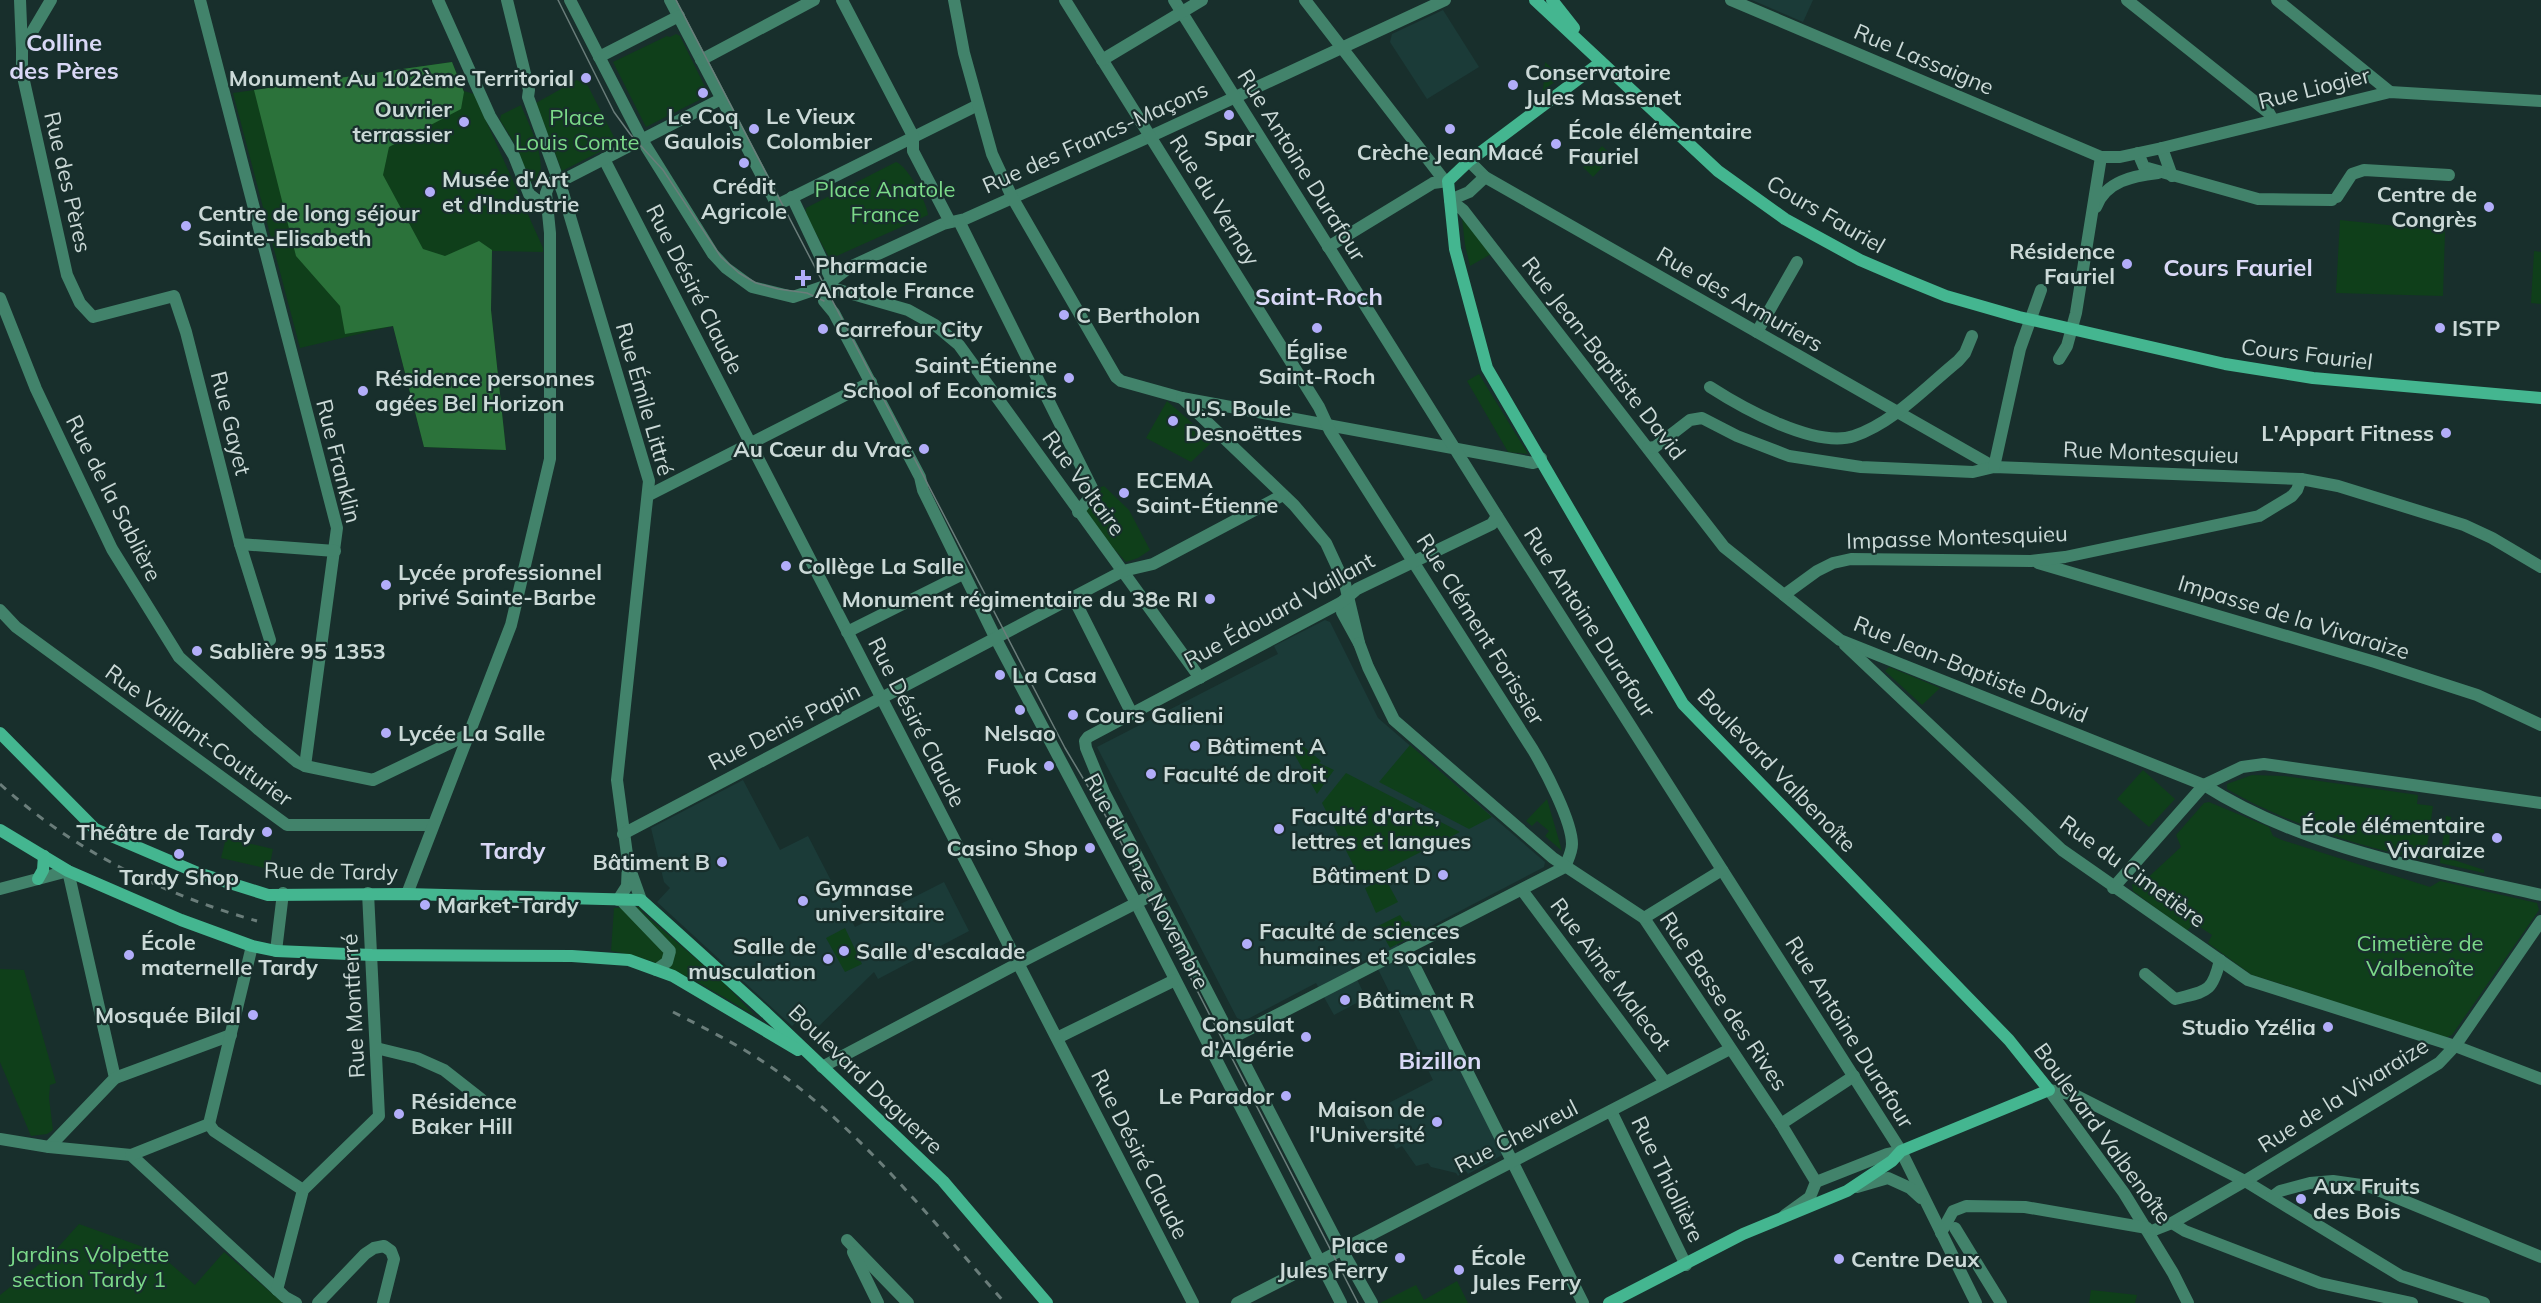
<svg xmlns="http://www.w3.org/2000/svg" width="2541" height="1303" font-family="Mulish,sans-serif">
<rect width="100%" height="100%" fill="#182f2c"/>
<g fill="#1b3b38">
<path d="M1752 0H1813L1803 22Z"/>
<path d="M1443 10 1479 67 1427 99 1390 42 1392 34Z"/>
<path d="M1325 620 1330 622 1378 718 1545 862 1544 867 1397 944 1504 1154 1468 1174 1465 1170 1458 1176 1456 1173 1431 1167 1428 1163 1416 1166 1402 1146 1396 1149 1388 1134 1377 1138 1374 1142 1362 1117 1433 1080 1372 957 1351 967 1366 998 1334 1015 1316 983 1244 1021 1237 1018 1097 747 1278 654 1274 646Z"/>
<path d="M743 780 780 850 808 836 855 927 944 882 969 931 878 979 874 972 817 1028 804 1015 792 1026 657 902 670 888 664 882 651 828Z"/>
</g>
<g fill="#0f3f1a">
<path d="M676 34 680 36 709 95 646 127 613 62 667 36 670 37Z"/>
<path d="M452 62 464 91 474 94 543 248V252L492 251 491 310 506 450 424 447 393 326 300 348 233 93Z"/>
<path d="M1545 62 1561 77 1543 91Z"/>
<path d="M577 80 588 86 617 143 562 171 536 103Z"/>
<path d="M521 105C530 128 549 161 537 185L535 180 530 182 517 147 500 120 501 115Z"/>
<path d="M1602 146 1613 156 1593 177 1583 167Z"/>
<path d="M896 162C908 166 927 203 928 215L830 259 806 215V208Z"/>
<path d="M1462 218 1491 254 1470 266 1465 245Z"/>
<path d="M2340 220 2445 231 2443 296 2336 293Z"/>
<path d="M2534 251 2541 252V304L2531 303Z"/>
<path d="M1479 374 1528 454 1508 452 1467 381Z"/>
<path d="M1167 401 1213 441 1191 462 1146 438Z"/>
<path d="M1104 486 1129 510 1150 550 1138 558 1126 562 1106 540 1085 510 1096 489Z"/>
<path d="M1889 667 1940 688 1922 705 1885 671Z"/>
<path d="M1297 741 1321 761 1319 763 1334 770 1317 794 1289 745Z"/>
<path d="M1410 745 1492 817 1469 829 1379 782Z"/>
<path d="M2143 770 2175 799 2149 827 2117 799Z"/>
<path d="M1346 773 1460 832 1362 882 1322 803Z"/>
<path d="M2252 775 2284 776 2418 795 2417 804 2433 806 2425 860C2357 846 2288 824 2227 789V784Z"/>
<path d="M1547 799 1562 851 1545 836 1549 831 1537 821 1532 826 1526 821Z"/>
<path d="M2209 802 2269 827 2273 836 2282 840 2430 887 2440 881 2537 903 2539 910 2452 1035 2445 1038 2272 981 2252 975 2208 943 2212 935 2194 923 2187 931 2133 891 2132 884H2141L2181 847 2176 835 2204 803Z"/>
<path d="M2446 816 2451 817 2448 858 2484 870V873L2440 863Z"/>
<path d="M226 838 273 849 269 869 221 858Z"/>
<path d="M1385 878 1398 902 1376 913 1365 888Z"/>
<path d="M639 907 643 913 724 983 755 1016C709 988 664 959 611 951L614 908Z"/>
<path d="M1400 915 1405 922 1409 921 1416 934 1390 948 1378 926Z"/>
<path d="M845 928 862 964 845 972 826 938Z"/>
<path d="M0 969 24 970 56 1083 50 1085 49 1098 53 1130 47 1134 31 1136 0 1062Z"/>
<path d="M79 1224 157 1252 195 1285 224 1252 283 1303H0V1295L51 1255Z"/>
<path d="M1457 1281 1468 1303H1380L1416 1285 1424 1300Z"/>
<path d="M2091 1290 2137 1295 2135 1303H2089Z"/>
</g>
<path fill="#2b723a" d="M452 62 464 92 461 109 389 147 383 175 423 249 445 256 479 241 492 250 491 310 506 450 424 447 393 326 345 334 340 306 296 256 254 90Z"/>
<g fill="none" stroke-linecap="round" stroke-linejoin="round">
<g stroke="#42836b" stroke-width="12">
<path d="M20 0 22 49"/>
<path d="M51 0 22 49V72L67 275 80 303 93 317 174 296 186 332 240 544 270 640"/>
<path d="M200 0 337 528 305 766"/>
<path d="M438 0 490 116 514 156 529 194 538 201 546 199"/>
<path d="M507 0 529 90 528 97 563 193 649 481 617 780 628 862 627 886 618 900"/>
<path d="M570 0 642 140 713 254 726 268 752 287 793 297 825 286 850 267 943 224 965 219 1160 132 1445 0"/>
<path d="M670 0 777 205 978 105"/>
<path d="M842 0 913 136V151L950 222"/>
<path d="M954 0 964 53 992 154 1012 197 1116 377 1121 381 1182 398 1533 463 1540 461 1541 458"/>
<path d="M1065 0 1319 407 1330 431 1533 750C1545 770 1572 821 1572 844 1572 852 1568 859 1565 867L1232 1038"/>
<path d="M1174 0 1497 516 1901 1151 1887 1154 1816 1182"/>
<path d="M1305 0 1444 180"/>
<path d="M2127 0 2269 113 2273 120"/>
<path d="M2277 0 2390 92"/>
<path d="M599 57 679 16"/>
<path d="M701 60 814 0"/>
<path d="M1102 60 1202 0"/>
<path d="M2162 148 2172 176"/>
<path d="M2138 153 2144 167 2258 199 2332 200"/>
<path d="M604 159 1193 1303"/>
<path d="M1469 161 1485 177 1994 467"/>
<path d="M1485 177 1469 192 1450 200 1463 210 1724 547 1840 640 2204 785C2305 849 2426 869 2541 895"/>
<path d="M558 178H567L721 99"/>
<path d="M792 197 831 279"/>
<path d="M2337 197 2352 174 2364 170 2449 175"/>
<path d="M2096 207C2106 181 2133 176 2158 173"/>
<path d="M959 221 1092 488 1091 496 1078 512"/>
<path d="M1328 247 1433 183 1448 181"/>
<path d="M825 286 824 301 834 313 920 477 923 490 996 639 1136 903 1341 1303"/>
<path d="M825 286 908 310 935 325 959 345 1200 678"/>
<path d="M0 298 36 389 112 549 179 657 259 730 297 762 305 766 373 780 469 734"/>
<path d="M1757 332 1797 262"/>
<path d="M2059 359 2067 346 2076 313 2101 157"/>
<path d="M1710 387C1741 407 1815 449 1854 436 1893 423 1926 387 1958 361L1965 353 1972 336"/>
<path d="M1182 398 1294 505 1326 543 1345 584 1359 643 1342 612V602"/>
<path d="M1648 448 1655 447 1690 420 1702 418 1737 436 1789 456 1861 467 1973 472 1994 467 2301 479 2338 486 2464 525 2492 538 2541 567"/>
<path d="M1994 467 2020 349 2041 290"/>
<path d="M649 495 871 382"/>
<path d="M240 544 335 551"/>
<path d="M2038 563 2375 662 2477 695 2541 725"/>
<path d="M1784 595 1817 571 1833 563 1851 559 2031 561 2065 557 2259 516 2292 496 2297 490 2301 479"/>
<path d="M1074 599 1132 714"/>
<path d="M0 610 16 627 287 825H433"/>
<path d="M847 632 963 574"/>
<path d="M1359 643 1368 667 1394 720 1553 858 1644 918 1781 1124 1816 1182 1810 1197 1785 1215"/>
<path d="M1845 645 2062 850 2248 980 2455 1046 2541 1079"/>
<path d="M623 834 1123 571 1153 564 1283 495"/>
<path d="M631 872 641 900"/>
<path d="M2113 888 2204 785 2242 767 2264 764 2541 803"/>
<path d="M0 889 68 871 115 1078 49 1147"/>
<path d="M1522 890 1665 1082"/>
<path d="M407 894 511 625 550 459V233L546 193 549 185 558 178"/>
<path d="M621 900 670 951 667 962 656 970"/>
<path d="M1644 918 1722 870"/>
<path d="M1406 949 1583 1303"/>
<path d="M276 951 283 893"/>
<path d="M2145 974 2175 999C2206 991 2212 994 2220 960"/>
<path d="M1057 1038 1175 980"/>
<path d="M376 1048 417 1058 444 1070 481 1099"/>
<path d="M822 1067 1013 966 1156 893"/>
<path d="M115 1078 231 1035"/>
<path d="M2049 1090 2075 1095 2245 1181 2401 1276 2484 1303"/>
<path d="M2049 1090 2124 1193 2173 1273 2188 1303"/>
<path d="M1611 1111 1686 1265"/>
<path d="M209 1124 252 946"/>
<path d="M209 1124 214 1131 303 1190"/>
<path d="M1781 1124 1854 1076"/>
<path d="M0 1139 49 1147 131 1155 285 1297 296 1303"/>
<path d="M131 1155 209 1124"/>
<path d="M2272 1197 2280 1191 2310 1183 2333 1181 2368 1186 2541 1257"/>
<path d="M2172 1223 2185 1231 2320 1283 2412 1303"/>
<path d="M1955 1228 2001 1303"/>
<path d="M2149 1232 2172 1223 2245 1181 2439 1063 2455 1046 2541 921"/>
<path d="M1941 1233 1953 1211 1966 1206 2025 1207 2147 1228"/>
<path d="M847 1240 908 1303"/>
<path d="M853 1252 878 1303"/>
<path d="M1320 1261 1730 1049"/>
<path d="M277 1290 303 1190 379 1116 368 893"/>
<path d="M318 1303 365 1254 374 1248 384 1246 391 1251 394 1259 383 1303"/>
<path d="M1372 1303 1334 1236 1104 792 1086 748 1085 741 1088 737 1342 602 1357 589 1492 524 1497 516"/>
</g>
<g stroke="#42836b" stroke-width="12">
<path d="M1731 0 2101 157H2120L2162 148 2390 92 2541 101"/>
<path d="M1901 1151 1976 1303"/>
<path d="M1857 1187 1888 1178 1910 1188 1921 1198"/>
<path d="M1237 1303 1320 1261"/>
</g>
<g stroke="#44b690" stroke-width="12">
<path d="M1535 0 1718 171 1785 219 1860 260 1902 278 1946 296 2019 317 2225 364 2313 378 2541 398"/>
<path d="M1552 0 1574 28"/>
<path d="M1601 62 1469 161 1448 181 1455 249 1487 368 1683 704 2009 1040 2049 1090 1901 1151 1892 1161 1847 1191 1743 1234 1609 1303"/>
<path d="M0 733 95 829 198 873 268 895 407 894 641 900 766 1013 943 1181 1047 1303"/>
<path d="M0 830 68 871 181 920 252 946 276 951 372 955 572 956 629 960 673 976 798 1050"/>
<path d="M38 879 43 870 44 856"/>
</g>
<g stroke="#6a7d7a" stroke-width="1.5">
<path d="M558 0 614 112 630 134 663 170 721 257 739 273 756 283 778 289 807 293 824 301"/>
<path d="M676 0 1065 748 1117 835 1358 1303"/>
</g>
<g stroke="#6a7d7a" stroke-width="3" stroke-dasharray="8 8" stroke-linecap="butt">
<path d="M0 784C74 851 162 894 257 921"/>
<path d="M673 1012C710 1031 747 1049 781 1074 867 1137 934 1223 1005 1303"/>
</g>
</g>
<g fill="#b2adf9" stroke="#182f2c" stroke-width="2">
<circle cx="586" cy="78" r="6"/>
<circle cx="1513" cy="85" r="6"/>
<circle cx="703" cy="93" r="6"/>
<circle cx="1229" cy="115" r="6"/>
<circle cx="464" cy="122" r="6"/>
<circle cx="754" cy="129" r="6"/>
<circle cx="1450" cy="129" r="6"/>
<circle cx="1556" cy="144" r="6"/>
<circle cx="744" cy="163" r="6"/>
<circle cx="430" cy="192" r="6"/>
<circle cx="2489" cy="207" r="6"/>
<circle cx="186" cy="226" r="6"/>
<circle cx="2127" cy="264" r="6"/>
<path d="M800 269h6v6h6v6h-6v6h-6v-6h-6v-6h6z"/>
<circle cx="1064" cy="315" r="6"/>
<circle cx="1317" cy="328" r="6"/>
<circle cx="2440" cy="328" r="6"/>
<circle cx="823" cy="329" r="6"/>
<circle cx="1069" cy="378" r="6"/>
<circle cx="363" cy="391" r="6"/>
<circle cx="1173" cy="421" r="6"/>
<circle cx="2446" cy="433" r="6"/>
<circle cx="924" cy="449" r="6"/>
<circle cx="1124" cy="493" r="6"/>
<circle cx="786" cy="566" r="6"/>
<circle cx="386" cy="585" r="6"/>
<circle cx="1210" cy="599" r="6"/>
<circle cx="197" cy="651" r="6"/>
<circle cx="1000" cy="675" r="6"/>
<circle cx="1020" cy="710" r="6"/>
<circle cx="1073" cy="715" r="6"/>
<circle cx="386" cy="733" r="6"/>
<circle cx="1195" cy="746" r="6"/>
<circle cx="1049" cy="766" r="6"/>
<circle cx="1151" cy="774" r="6"/>
<circle cx="1279" cy="829" r="6"/>
<circle cx="267" cy="832" r="6"/>
<circle cx="2497" cy="838" r="6"/>
<circle cx="1090" cy="848" r="6"/>
<circle cx="179" cy="854" r="6"/>
<circle cx="722" cy="862" r="6"/>
<circle cx="1443" cy="875" r="6"/>
<circle cx="803" cy="901" r="6"/>
<circle cx="425" cy="905" r="6"/>
<circle cx="1247" cy="944" r="6"/>
<circle cx="844" cy="951" r="6"/>
<circle cx="129" cy="955" r="6"/>
<circle cx="828" cy="959" r="6"/>
<circle cx="1345" cy="1000" r="6"/>
<circle cx="253" cy="1015" r="6"/>
<circle cx="2328" cy="1027" r="6"/>
<circle cx="1306" cy="1037" r="6"/>
<circle cx="1286" cy="1096" r="6"/>
<circle cx="399" cy="1114" r="6"/>
<circle cx="1437" cy="1122" r="6"/>
<circle cx="2301" cy="1199" r="6"/>
<circle cx="1400" cy="1258" r="6"/>
<circle cx="1839" cy="1259" r="6"/>
<circle cx="1459" cy="1270" r="6"/>
</g>
<g text-anchor="middle" stroke-width="4.5" stroke-linejoin="round" paint-order="stroke">
<g font-size="22" fill="#cbd9d7" stroke="#182f2c">
<text transform="translate(1924 59) rotate(23)" y="8">Rue Lassaigne</text>
<text transform="translate(2314 88) rotate(-14)" y="8">Rue Liogier</text>
<text transform="translate(1095 137) rotate(-24)" y="8">Rue des Francs-Maçons</text>
<text transform="translate(1302 165) rotate(58)" y="8">Rue Antoine Durafour</text>
<text transform="translate(68 182) rotate(77)" y="8">Rue des Pères</text>
<text transform="translate(1215 200) rotate(58)" y="8">Rue du Vernay</text>
<text transform="translate(1826 214) rotate(30)" y="8">Cours Fauriel</text>
<text transform="translate(695 289) rotate(63)" y="8">Rue Désiré Claude</text>
<text transform="translate(1740 299) rotate(30)" y="8">Rue des Armuriers</text>
<text transform="translate(2307 354) rotate(7)" y="8">Cours Fauriel</text>
<text transform="translate(1604 358) rotate(52)" y="8">Rue Jean-Baptiste David</text>
<text transform="translate(645 399) rotate(74)" y="8">Rue Émile Littré</text>
<text transform="translate(231 423) rotate(76)" y="8">Rue Gayet</text>
<text transform="translate(2151 452) rotate(2)" y="8">Rue Montesquieu</text>
<text transform="translate(339 461) rotate(76)" y="8">Rue Franklin</text>
<text transform="translate(1084 483) rotate(54)" y="8">Rue Voltaire</text>
<text transform="translate(114 498) rotate(63)" y="8">Rue de la Sablière</text>
<text transform="translate(1957 537) rotate(-2)" y="8">Impasse Montesquieu</text>
<text transform="translate(1279 610) rotate(-29)" y="8">Rue Édouard Vaillant</text>
<text transform="translate(2294 617) rotate(17)" y="8">Impasse de la Vivaraize</text>
<text transform="translate(1590 622) rotate(57)" y="8">Rue Antoine Durafour</text>
<text transform="translate(1481 629) rotate(58)" y="8">Rue Clément Forissier</text>
<text transform="translate(1971 669) rotate(22)" y="8">Rue Jean-Baptiste David</text>
<text transform="translate(917 722) rotate(63)" y="8">Rue Désiré Claude</text>
<text transform="translate(784 726) rotate(-27)" y="8">Rue Denis Papin</text>
<text transform="translate(199 735) rotate(36)" y="8">Rue Vaillant-Couturier</text>
<text transform="translate(1777 770) rotate(46)" y="8">Boulevard Valbenoîte</text>
<text transform="translate(331 871) rotate(1)" y="8">Rue de Tardy</text>
<text transform="translate(2133 871) rotate(36)" y="8">Rue du Cimetière</text>
<text transform="translate(1147 881) rotate(62)" y="8">Rue du Onze Novembre</text>
<text transform="translate(1611 974) rotate(53)" y="8">Rue Aimé Malecot</text>
<text transform="translate(1724 1001) rotate(56)" y="8">Rue Basse des Rives</text>
<text transform="translate(353 1006) rotate(-93)" y="8">Rue Montferré</text>
<text transform="translate(1850 1032) rotate(58)" y="8">Rue Antoine Durafour</text>
<text transform="translate(866 1079) rotate(44)" y="8">Boulevard Daguerre</text>
<text transform="translate(2343 1095) rotate(-32)" y="8">Rue de la Vivaraize</text>
<text transform="translate(2103 1133) rotate(54)" y="8">Boulevard Valbenoîte</text>
<text transform="translate(1516 1136) rotate(-27)" y="8">Rue Chevreul</text>
<text transform="translate(1140 1154) rotate(63)" y="8">Rue Désiré Claude</text>
<text transform="translate(1668 1179) rotate(64)" y="8">Rue Thiollière</text>
</g>
<g font-size="22" font-weight="bold" fill="#cbd9d7" stroke="#182f2c" text-anchor="start">
<text x="1525" y="80">Conservatoire<tspan x="1525" dy="25">Jules Massenet</tspan></text>
<text x="574" y="86" text-anchor="end">Monument Au 102ème Territorial</text>
<text x="452" y="117" text-anchor="end">Ouvrier<tspan x="452" dy="25">terrassier</tspan></text>
<text x="703" y="124" text-anchor="middle">Le Coq<tspan x="703" dy="25">Gaulois</tspan></text>
<text x="766" y="124">Le Vieux<tspan x="766" dy="25">Colombier</tspan></text>
<text x="1568" y="139">École élémentaire<tspan x="1568" dy="25">Fauriel</tspan></text>
<text x="1229" y="146" text-anchor="middle">Spar</text>
<text x="1450" y="160" text-anchor="middle">Crèche Jean Macé</text>
<text x="442" y="187">Musée d'Art<tspan x="442" dy="25">et d'Industrie</tspan></text>
<text x="744" y="194" text-anchor="middle">Crédit<tspan x="744" dy="25">Agricole</tspan></text>
<text x="2477" y="202" text-anchor="end">Centre de<tspan x="2477" dy="25">Congrès</tspan></text>
<text x="198" y="221">Centre de long séjour<tspan x="198" dy="25">Sainte-Elisabeth</tspan></text>
<text x="2115" y="259" text-anchor="end">Résidence<tspan x="2115" dy="25">Fauriel</tspan></text>
<text x="815" y="273">Pharmacie<tspan x="815" dy="25">Anatole France</tspan></text>
<text x="1076" y="323">C Bertholon</text>
<text x="2452" y="336">ISTP</text>
<text x="835" y="337">Carrefour City</text>
<text x="1317" y="359" text-anchor="middle">Église<tspan x="1317" dy="25">Saint-Roch</tspan></text>
<text x="1057" y="373" text-anchor="end">Saint-Étienne<tspan x="1057" dy="25">School of Economics</tspan></text>
<text x="375" y="386">Résidence personnes<tspan x="375" dy="25">agées Bel Horizon</tspan></text>
<text x="1185" y="416">U.S. Boule<tspan x="1185" dy="25">Desnoëttes</tspan></text>
<text x="2434" y="441" text-anchor="end">L'Appart Fitness</text>
<text x="912" y="457" text-anchor="end">Au Cœur du Vrac</text>
<text x="1136" y="488">ECEMA<tspan x="1136" dy="25">Saint-Étienne</tspan></text>
<text x="798" y="574">Collège La Salle</text>
<text x="398" y="580">Lycée professionnel<tspan x="398" dy="25">privé Sainte-Barbe</tspan></text>
<text x="1198" y="607" text-anchor="end">Monument régimentaire du 38e RI</text>
<text x="209" y="659">Sablière 95 1353</text>
<text x="1012" y="683">La Casa</text>
<text x="1085" y="723">Cours Galieni</text>
<text x="398" y="741">Lycée La Salle</text>
<text x="1020" y="741" text-anchor="middle">Nelsao</text>
<text x="1207" y="754">Bâtiment A</text>
<text x="1037" y="774" text-anchor="end">Fuok</text>
<text x="1163" y="782">Faculté de droit</text>
<text x="1291" y="824">Faculté d'arts,<tspan x="1291" dy="25">lettres et langues</tspan></text>
<text x="2485" y="833" text-anchor="end">École élémentaire<tspan x="2485" dy="25">Vivaraize</tspan></text>
<text x="255" y="840" text-anchor="end">Théâtre de Tardy</text>
<text x="1078" y="856" text-anchor="end">Casino Shop</text>
<text x="710" y="870" text-anchor="end">Bâtiment B</text>
<text x="1431" y="883" text-anchor="end">Bâtiment D</text>
<text x="179" y="885" text-anchor="middle">Tardy Shop</text>
<text x="815" y="896">Gymnase<tspan x="815" dy="25">universitaire</tspan></text>
<text x="437" y="913">Market-Tardy</text>
<text x="1259" y="939">Faculté de sciences<tspan x="1259" dy="25">humaines et sociales</tspan></text>
<text x="141" y="950">École<tspan x="141" dy="25">maternelle Tardy</tspan></text>
<text x="816" y="954" text-anchor="end">Salle de<tspan x="816" dy="25">musculation</tspan></text>
<text x="856" y="959">Salle d'escalade</text>
<text x="1357" y="1008">Bâtiment R</text>
<text x="241" y="1023" text-anchor="end">Mosquée Bilal</text>
<text x="1294" y="1032" text-anchor="end">Consulat<tspan x="1294" dy="25">d'Algérie</tspan></text>
<text x="2316" y="1035" text-anchor="end">Studio Yzélia</text>
<text x="1274" y="1104" text-anchor="end">Le Parador</text>
<text x="411" y="1109">Résidence<tspan x="411" dy="25">Baker Hill</tspan></text>
<text x="1425" y="1117" text-anchor="end">Maison de<tspan x="1425" dy="25">l'Université</tspan></text>
<text x="2313" y="1194">Aux Fruits<tspan x="2313" dy="25">des Bois</tspan></text>
<text x="1388" y="1253" text-anchor="end">Place<tspan x="1388" dy="25">Jules Ferry</tspan></text>
<text x="1471" y="1265">École<tspan x="1471" dy="25">Jules Ferry</tspan></text>
<text x="1851" y="1267">Centre Deux</text>
</g>
<g font-size="22" fill="#7bd989" stroke="#182f2c">
<text x="577" y="125">Place<tspan x="577" dy="25">Louis Comte</tspan></text>
<text x="885" y="197">Place Anatole<tspan x="885" dy="25">France</tspan></text>
<text x="2420" y="951">Cimetière de<tspan x="2420" dy="25">Valbenoîte</tspan></text>
<text x="89" y="1262">Jardins Volpette<tspan x="89" dy="25">section Tardy 1</tspan></text>
</g>
<g font-size="24" font-weight="bold" fill="#d9d8f6" stroke="#182f2c">
<text x="64" y="51">Colline<tspan x="64" dy="28">des Pères</tspan></text>
<text x="2238" y="276">Cours Fauriel</text>
<text x="1319" y="305">Saint-Roch</text>
<text x="513" y="859">Tardy</text>
<text x="1440" y="1069">Bizillon</text>
</g>
</g>
</svg>
